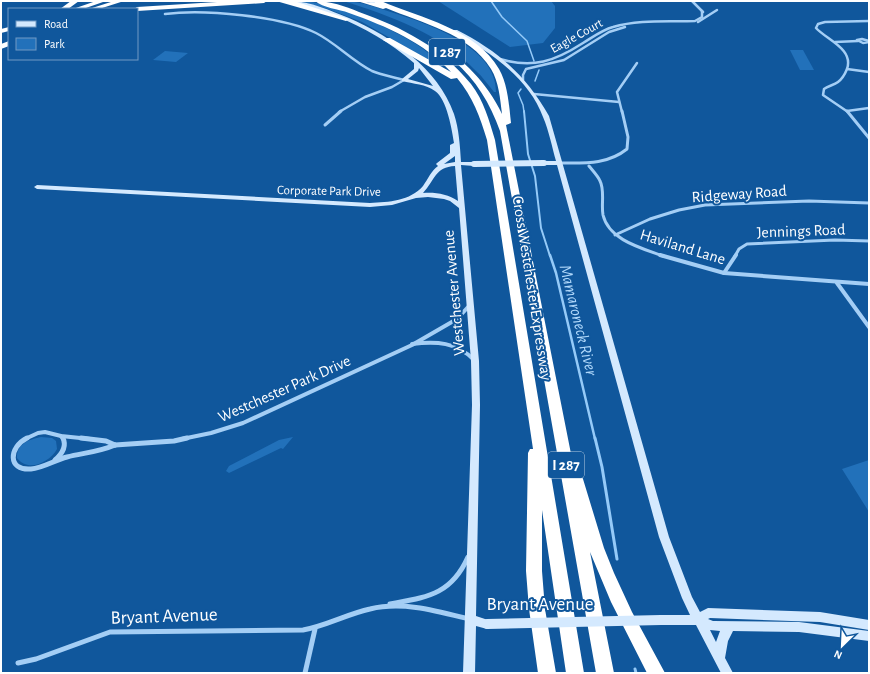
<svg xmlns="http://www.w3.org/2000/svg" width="870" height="674" font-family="'Alegreya Sans',sans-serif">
<rect width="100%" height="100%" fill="#10579c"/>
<g fill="#2271ba">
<path d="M299 1C333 1 394 29 422 48 430 54 436 60 443 66L441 67 362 22 328 9Z"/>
<path d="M343 1C361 1 377 8 394 13 428 24 497 47 496 92H494C488 85 483 77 476 71 441 34 391 16 343 1Z"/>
<path d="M438 1H551L555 6V28L543 43 510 47Z"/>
<path d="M790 50H803L814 70H800Z"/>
<path d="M165 51 188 53 176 62 153 60Z"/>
<path d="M41 437 52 438 56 441 57 449C50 462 28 473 17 458 16 444 30 439 41 437Z"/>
<path d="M293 437 283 449 281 448 229 473 226 471 229 466 279 440Z"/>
<path d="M869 460V512L842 469Z"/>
</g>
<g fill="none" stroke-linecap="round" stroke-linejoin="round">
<g stroke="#95caf8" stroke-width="1.5">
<path d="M491 1 502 17 527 41 534 61"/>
<path d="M535 81 539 70"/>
<path d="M521 89 518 93 523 105 524 112"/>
</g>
<path stroke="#95caf8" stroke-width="2" d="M524 111 528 154 535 176 541 228 550 256"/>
<path stroke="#95caf8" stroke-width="2.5" d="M550 255 556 273 595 439"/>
<g stroke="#95caf8" stroke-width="3">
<path d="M595 438 602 467 617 559"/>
<path d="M635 669 636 673"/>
</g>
<g stroke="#a4cef5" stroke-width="2.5">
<path d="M692 1 703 12"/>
<path d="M165 14C204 9 281 16 316 33 336 43 352 61 372 71 381 75 394 77 404 80"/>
<path d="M698 22 717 10"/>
<path d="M869 41 862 39 857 40 863 43 869 42"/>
<path d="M835 42 858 41"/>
<path d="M500 59C533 69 555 61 583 43 593 37 602 30 613 27 639 19 668 22 695 21L702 17V11"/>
<path d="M847 69 869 72"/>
<path d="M523 80V75L526 69 564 60 609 32 625 27"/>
<path d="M534 94 619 102"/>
<path d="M847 111 869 108"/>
<path d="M339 112 365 97 392 87 404 80"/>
<path d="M622 112 617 92 637 63"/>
<path d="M848 112 823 95 824 89C828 86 834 85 838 82 842 79 845 74 847 69 854 49 827 40 816 28L818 24 825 22 869 21"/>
</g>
<g stroke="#a4cef5" stroke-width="3">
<path d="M847 111 869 138"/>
<path d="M325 125 341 111"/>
<path d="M560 163C584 163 607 165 627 149L628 137 622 111"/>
<path d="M589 166C593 171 598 176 600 181 605 190 601 205 603 215 609 240 641 248 663 256"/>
<path d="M615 235 650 219 679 210 705 205 809 201 869 203"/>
<path d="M735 256 739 249 747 244 835 240 869 241"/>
</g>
<g stroke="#a4cef5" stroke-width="4">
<path d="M660 255 724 273 869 284"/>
<path d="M724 273 736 255"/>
<path d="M837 283 869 327"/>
<path d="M412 344C436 341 457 342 474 360"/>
<path d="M61 436 63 439"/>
<path d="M25 439 38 433 45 432 61 436 90 439"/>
<path d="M182 439 211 433 243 423 412 345 457 319 469 306"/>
</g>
<g stroke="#a4cef5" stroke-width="5">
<path d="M27 438C9 447 7 471 31 469 43 468 55 460 67 457 83 453 99 452 115 445"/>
<path d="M81 438 106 441 115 445"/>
<path d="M115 445 174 441 187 438"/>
<path d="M55 460C62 454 67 447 63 438"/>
<path d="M390 604C427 597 451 595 468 557"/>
<path d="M18 663 36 659 110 632 303 630C326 626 347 614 370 609 403 601 437 611 469 619"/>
<path d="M305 673 315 629"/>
</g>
<g fill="#d4e9fe" fill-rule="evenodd">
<path d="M291 1C310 1 331 11 349 18 392 37 438 68 454 114 459 129 460 146 461 162H474L477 164 474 166 461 165 479 361 480 405 476 616 491 621 493 624 491 627 487 629 476 626 475 673H463L472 405 471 361 459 208 450 201 444 199 428 197 416 198 392 205 370 207 37 189 34 187 37 185 370 203C389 202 410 201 423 186 428 179 431 171 438 166L436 164 437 163 450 153V145L454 143C452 130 447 99 435 91 426 84 413 84 402 81V79L414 69V63C391 43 364 27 335 16 322 11 301 7 291 1ZM419 68 433 86 408 79 418 71ZM455 156V162L444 164ZM455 166 458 201C448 194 435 192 423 193 435 180 435 167 455 166Z"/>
<path d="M363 1H371L384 5 382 6Z"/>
<path d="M453 30H457C498 51 526 75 549 116L669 537 692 597 700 612 708 608 820 612 869 620V630L820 622 710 618 708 619 713 621 799 622 869 631V641L799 632 733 631 728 641 725 658 733 673H721L696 625H661L657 623 655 620 657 617 661 615H690L682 598 659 537 557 165H544L541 163 544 161H556C552 147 549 131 543 117 529 78 488 50 453 32ZM710 630 720 631 716 642Z"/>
</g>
<g fill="#fff" fill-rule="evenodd">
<path d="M71 1H79L68 9H60Z"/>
<path d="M96 1 103 2 83 9H73Z"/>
<path d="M114 1H124L99 9H89Z"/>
<path d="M233 1H267L264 3 137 11V9H134L137 7Z"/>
<path d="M276 1 297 2 349 19 346 21Z"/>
<path d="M315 1C330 1 345 6 359 12 402 27 442 48 471 84 484 101 489 120 495 140L584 673H566L542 510V571L545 609 556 673H538L529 609 526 571 528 453 530 449H533L487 140C480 117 473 97 457 78L451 79 383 40 387 38H390L451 72C425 43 386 26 349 13 339 9 323 8 315 1Z"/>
<path d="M357 1 375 3 373 1H381C421 18 476 29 499 69 508 85 509 105 511 123L506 125 575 474 581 475 583 479 604 548 614 573 632 612 665 673H647L611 602 590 552 614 673H596L500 131C490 103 476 80 454 61 446 54 435 49 428 42L432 40H435C463 60 487 82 502 114 500 99 499 82 491 69 469 33 421 23 386 8L383 9Z"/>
<path d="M9 27V31L1 33V29Z"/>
<path d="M9 41V46L1 49V44Z"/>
</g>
<path stroke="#d4e9fe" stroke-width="6" d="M474 164 544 163"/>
<path stroke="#d4e9fe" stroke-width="10" d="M487 624 661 620"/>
</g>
<g text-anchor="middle" stroke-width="4" stroke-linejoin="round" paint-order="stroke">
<g font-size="13" fill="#fff" stroke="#10579c">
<text transform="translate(576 35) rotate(-29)" y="5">Eagle Court</text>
<text transform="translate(329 190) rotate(1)" y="5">Corporate Park Drive</text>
</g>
<g fill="#10579c" stroke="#b7cde1" stroke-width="1">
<rect x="429" y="39" width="36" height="26" rx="3"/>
<rect x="548" y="452" width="36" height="26" rx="3"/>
</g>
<g font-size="15" font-weight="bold" fill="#fff">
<text x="447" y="57">I 287</text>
<text x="566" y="470">I 287</text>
</g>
<g font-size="16" fill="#fff" stroke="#10579c">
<text transform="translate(739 193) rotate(-4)" y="6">Ridgeway Road</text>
<text transform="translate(801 230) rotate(-2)" y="6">Jennings Road</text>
<text transform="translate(683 246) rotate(17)" y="6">Haviland Lane</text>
<text transform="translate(533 288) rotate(81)" y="6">Cross Westchester Expressway</text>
<text transform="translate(453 293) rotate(-95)" y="6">Westchester Avenue</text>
<text transform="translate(284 388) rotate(-24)" y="6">Westchester Park Drive</text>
</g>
<g font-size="17" font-style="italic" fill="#b0d8fb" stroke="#10579c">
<text transform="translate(579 320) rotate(76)" y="6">Mamaroneck River</text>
</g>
<g font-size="19" fill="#fff" stroke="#10579c">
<text x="540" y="610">Bryant Avenue</text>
<text transform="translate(164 615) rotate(-2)" y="7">Bryant Avenue</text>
</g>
</g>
<rect width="870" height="674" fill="none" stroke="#ffffff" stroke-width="4"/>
<rect x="8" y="8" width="130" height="52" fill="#10579c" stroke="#709ac4"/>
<rect x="16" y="21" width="20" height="6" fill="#d4e9fe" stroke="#709ac4"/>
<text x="44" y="28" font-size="12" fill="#ffffff">Road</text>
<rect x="16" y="38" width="20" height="12" fill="#2271ba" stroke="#709ac4"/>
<text x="44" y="48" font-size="12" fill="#ffffff">Park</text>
<g transform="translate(842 646) rotate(204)" stroke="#10579c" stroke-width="3" paint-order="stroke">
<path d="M0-3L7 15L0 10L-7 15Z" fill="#ffffff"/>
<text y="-6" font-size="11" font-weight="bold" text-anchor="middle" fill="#ffffff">N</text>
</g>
</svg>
